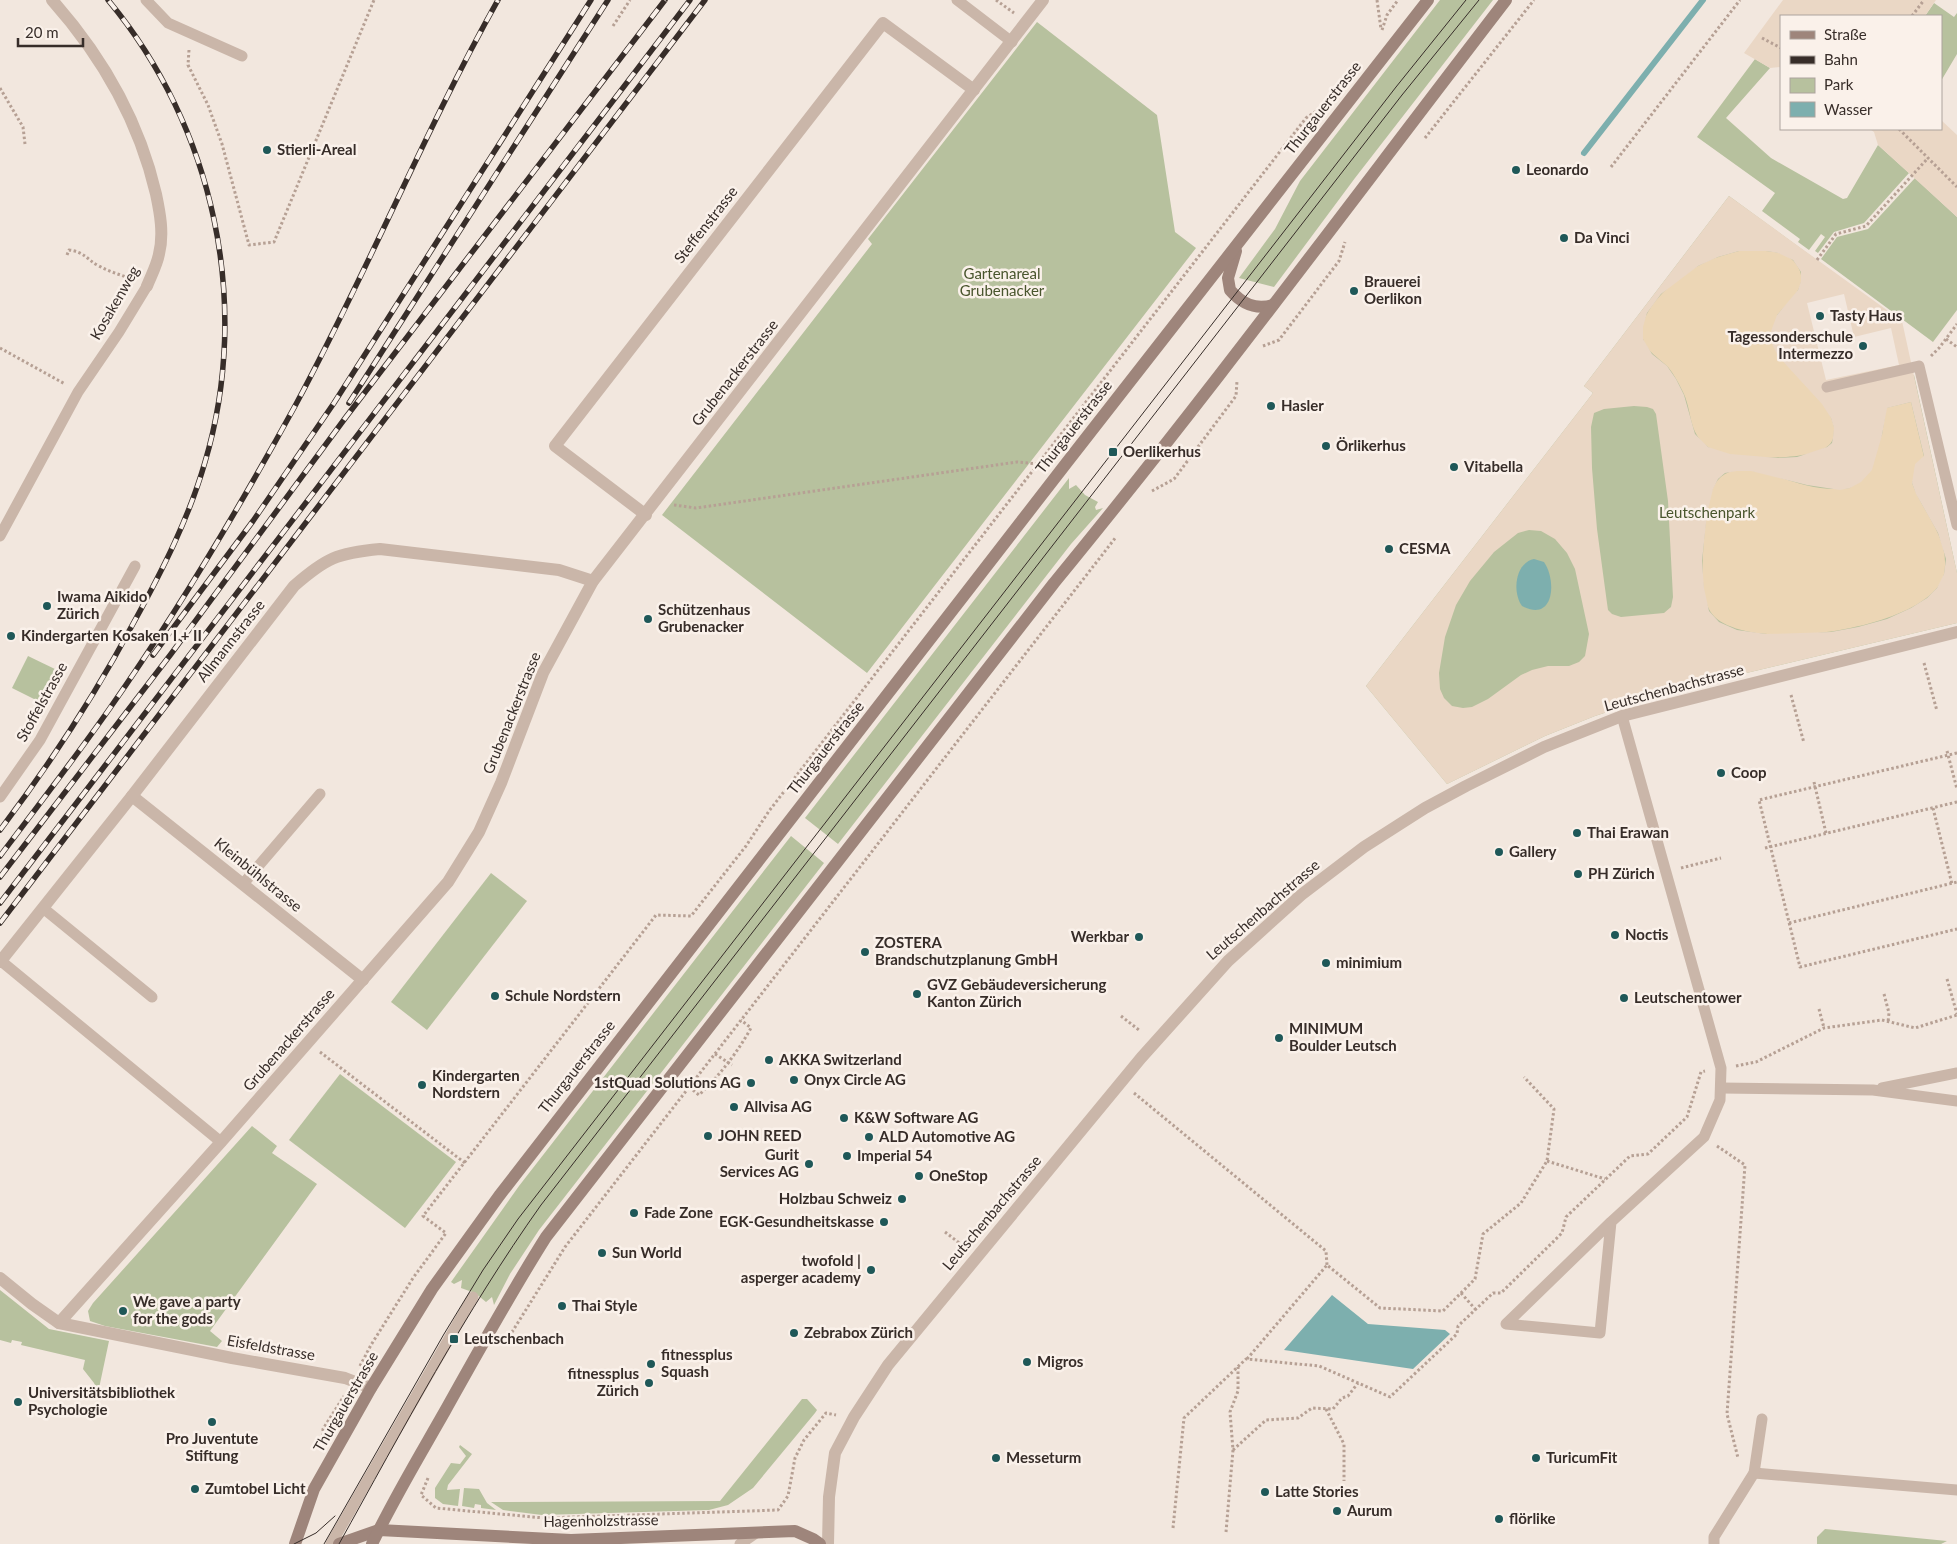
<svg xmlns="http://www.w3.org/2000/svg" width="1957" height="1544" font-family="Lato,sans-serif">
<rect width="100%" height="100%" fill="#f2e7de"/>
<g fill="#b7c19e">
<path d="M1440 0H1493L1355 178 1274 287 1239 278 1275 229 1300 181Z"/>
<path d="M1934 3 1954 17 1957 13V54L1941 81V16H1925Z"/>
<path d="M1037 22 1157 115 1175 232 1196 248 867 673 662 515 872 244 868 239Z"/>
<path d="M1755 59 1770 68 1726 118 1771 158 1843 199 1847 198 1878 145 1909 173 1864 223 1834 232 1818 253 1815 251 1825 237 1821 234 1809 250 1798 242 1800 239 1762 211 1775 193 1697 137Z"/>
<path d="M1915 178 1957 217V310L1933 342 1821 259 1837 237 1868 229Z"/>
<path d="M1729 196 1848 283 1800 292 1823 395 1914 375 1957 573V623L1717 680 1650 698 1595 716 1545 736 1447 784 1366 686 1593 393 1584 386Z"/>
<path d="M1069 478V489L1076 485 1085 495 1098 502 1095 507 1096 510 1103 508 1071 544 838 844 805 818Z"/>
<path d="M28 656 59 671 44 704 12 688Z"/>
<path d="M791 836 824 863 539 1230 510 1274 494 1305 492 1297 486 1302 475 1293 461 1288 462 1280 454 1284 451 1282 519 1186Z"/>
<path d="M491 873 527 901 427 1030 391 1002Z"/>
<path d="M340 1074 456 1162 405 1228 289 1140Z"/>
<path d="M252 1126 277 1146 272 1153 317 1184 210 1331 222 1341 217 1347 105 1326 90 1321 88 1311 93 1303Z"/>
<path d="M0 1290 49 1329 109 1341 98 1393 94 1383 83 1369 85 1360 21 1345 22 1342 12 1340 11 1343 0 1340Z"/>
<path d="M802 1399H807L817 1410 815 1413 753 1488 728 1505 709 1510 542 1515 503 1510 491 1502 720 1501Z"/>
<path d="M460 1445 472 1454 448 1485 447 1490 460 1489 458 1506 443 1504 435 1498V1488L451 1463 460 1464 466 1456 459 1447Z"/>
<path d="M464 1488 479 1489 487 1503 496 1510 481 1508V1505L475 1504 474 1508 462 1506Z"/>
<path d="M1825 1529 1947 1541 1941 1544H1817V1537Z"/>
</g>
<g fill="#ecd6b5">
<path d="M1739 251C1759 251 1789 247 1799 269 1802 275 1802 282 1799 288 1795 297 1784 307 1777 315L1779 356C1795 373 1830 403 1834 427 1834 433 1834 441 1829 445 1812 462 1727 461 1708 447 1687 432 1693 410 1682 390 1678 382 1674 374 1668 367 1659 358 1647 352 1643 339 1635 311 1678 276 1700 265 1712 258 1725 255 1739 251Z"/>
<path d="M1911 402 1924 457 1912 483C1923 514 1951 539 1944 574 1932 630 1738 658 1710 611 1699 592 1703 551 1705 529 1707 513 1708 483 1725 474 1745 463 1785 480 1805 485 1820 489 1836 490 1850 488L1882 435 1886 408Z"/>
</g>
<g fill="#ead7c5" fill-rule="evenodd">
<path d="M1783 0H1936L1925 16H1781V67L1770 68 1744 53Z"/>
<path d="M1941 120 1957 135V217L1878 145 1874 132 1870 129H1941Z"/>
<path d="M1729 196 1902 321 1957 573V623L1717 680 1650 698 1595 716 1545 736 1447 784 1366 686 1593 393 1584 386ZM1739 251H1767L1778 253 1793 260 1801 272V281L1798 290 1777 315 1770 334 1771 342 1778 356 1822 404 1831 418 1834 428 1833 437 1832 443 1827 447 1797 457 1778 458 1730 454 1708 447 1695 434 1684 395 1676 379 1667 366 1652 354 1643 339V327L1647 313 1661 294 1698 266 1718 257ZM1844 294 1854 337 1891 328 1899 365 1826 380 1807 303ZM1911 402 1924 456 1915 464 1912 483 1916 494 1938 533 1946 559 1944 574 1937 588 1927 598 1911 608 1887 619 1858 627 1831 632 1766 634 1737 630 1719 622 1709 611 1704 588 1702 561 1707 514 1713 489 1718 479 1725 473 1737 471H1751L1807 485 1840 490 1850 488 1861 482 1872 470 1882 435 1887 408ZM1634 406 1647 407 1653 409 1656 414 1668 501 1673 597 1671 607 1664 613 1621 617 1612 614 1608 610 1607 603 1597 529 1592 468 1591 427 1594 413 1604 409ZM1529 530 1541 531 1555 539 1567 553 1575 569 1589 634 1585 656 1579 662 1569 666H1548L1532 670 1521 675 1488 699 1472 707 1463 708 1452 706 1444 698 1440 689 1439 673 1445 637 1456 605 1470 581 1494 552 1518 533Z"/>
</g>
<g fill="#7dafae">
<path d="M1534 559 1544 562C1557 581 1554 623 1522 606 1512 592 1515 563 1534 559Z"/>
<path d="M1332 1295 1368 1324 1445 1330 1450 1334 1413 1369 1284 1350Z"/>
</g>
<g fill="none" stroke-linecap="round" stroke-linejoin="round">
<path stroke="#7dafae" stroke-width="6" d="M1584 153 1703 0"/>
<g stroke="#b6a094" stroke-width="3" stroke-dasharray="2.5 2.5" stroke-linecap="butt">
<path d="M996 0 1014 13"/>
<path d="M1377 0 1381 29"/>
<path d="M1912 16 1924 0"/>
<path d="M613 26 630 0"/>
<path d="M1382 30 1387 15 1398 0"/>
<path d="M1762 38 1781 48"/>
<path d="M189 50 188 65 208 105 222 144 249 245 274 242 374 0"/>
<path d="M0 88 23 127 25 144"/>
<path d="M1899 129 1957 187"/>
<path d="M1425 138 1534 0"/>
<path d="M1611 167 1740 0"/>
<path d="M67 255 69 250C85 252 87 260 99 266 110 272 121 275 132 279"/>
<path d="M1817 260 1836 234 1866 226 1928 158"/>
<path d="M1946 339 1957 347"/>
<path d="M1263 346 1279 340 1339 261 1345 242"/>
<path d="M0 348 65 384"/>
<path d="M1931 356 1939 348 1957 324"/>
<path d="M1152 491 1174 479 1236 396 1237 381"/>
<path d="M674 505 696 508 1017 462 1037 464"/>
<path d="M1924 663 1937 711"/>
<path d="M1791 695 1804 743"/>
<path d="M1947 751 1957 789"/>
<path d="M1957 753 1759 800 1800 967 1957 929"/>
<path d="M1814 782 1826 833"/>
<path d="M1933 808 1952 884"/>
<path d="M1765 848 1957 802"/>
<path d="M1681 868 1721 858"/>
<path d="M1789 923 1957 882"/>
<path d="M1947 979 1957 1014"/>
<path d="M1884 994 1889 1013 1888 1022"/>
<path d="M1819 1009 1824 1028"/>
<path d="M1121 1016 1139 1030"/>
<path d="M320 1052 465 1163"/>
<path d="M715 1054 732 1065"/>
<path d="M1736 1066 1756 1062 1824 1028 1882 1020 1915 1028 1957 1015"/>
<path d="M689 1087 699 1095C720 1075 737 1053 751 1028L741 1020"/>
<path d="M1134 1093 1326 1251 1327 1265"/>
<path d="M1717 1146 1745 1165 1727 1414 1738 1458"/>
<path d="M1547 1161 1605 1179"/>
<path d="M945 1232 962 1245"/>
<path d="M1461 1293 1476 1310"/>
<path d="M504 1345 565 1247 1116 537"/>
<path d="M1247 1359 1327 1265 1380 1308 1443 1311 1475 1279 1483 1234 1521 1203 1547 1161 1554 1109 1524 1077"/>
<path d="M360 1366 371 1345 413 1278 446 1233 423 1216 656 915 691 916 746 846 769 811 1306 118 1321 108"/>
<path d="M1326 1409 1344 1444V1481"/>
<path d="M323 1436V1429L344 1396"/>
<path d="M1233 1450 1266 1420 1298 1418 1312 1408 1333 1409 1342 1398 1348 1396 1358 1383"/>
<path d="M428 1478 421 1495 436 1508 544 1518 778 1510 788 1496 795 1458 804 1440 826 1413 836 1415"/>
<path d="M1173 1528 1184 1418 1246 1359 1319 1366 1390 1397 1457 1334 1458 1326 1493 1293H1501L1562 1233 1566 1217 1630 1156 1648 1154 1687 1117 1701 1072 1705 1071"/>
<path d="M1226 1532 1233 1450 1230 1412 1238 1391V1367"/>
</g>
<g stroke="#cab6a9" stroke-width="11">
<path d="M146 0 168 23 242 56"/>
<path d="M957 0 1012 42"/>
<path d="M1827 387 1919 366 1957 525"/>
<path d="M0 536 78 392 119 332 147 286"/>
<path d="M0 797 40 740 135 566"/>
<path d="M243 884 320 794"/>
<path d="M43 908 152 997"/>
<path d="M1 961 221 1142"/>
<path d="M1721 1088 1873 1090 1957 1101"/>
<path d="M1882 1088 1957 1073"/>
<path d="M1611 1222 1600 1333 1506 1324 1611 1222 1704 1137 1720 1100 1721 1068 1622 716"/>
<path d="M1754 1473 1957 1490"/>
<path d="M331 1544 473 1297"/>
<path d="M740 1544 756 1533"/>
<path d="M1714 1544V1537L1754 1473 1762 1419"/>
</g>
<g stroke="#cab6a9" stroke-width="12">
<path d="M52 0C101 55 139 121 156 194 160 213 164 234 159 254 157 265 151 276 147 286"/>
<path d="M646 515 555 446 883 23 974 90"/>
<path d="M132 796 363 980"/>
<path d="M0 962 132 796 294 586C326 558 337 553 380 549L559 570 593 581"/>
<path d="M0 1278 32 1304 59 1323 232 1358 345 1378 371 1388"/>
<path d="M59 1323 221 1142 448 882 479 832 501 783 543 673 593 581 1043 0"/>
<path d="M828 1544 829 1497 835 1453 854 1417 888 1365 1141 1058 1228 961 1301 895 1364 847 1425 808 1466 786 1544 747 1622 716 1957 632"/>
</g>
<g stroke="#9e857b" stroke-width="12">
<path d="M1236 251 1228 278 1230 290C1242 304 1255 310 1273 305"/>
<path d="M295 1544 314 1489 371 1388 432 1289 499 1196 1068 461 1428 0"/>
<path d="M339 1544 379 1530 571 1540 795 1531 813 1539 820 1544"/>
<path d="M372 1544C394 1498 420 1455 445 1411 478 1352 510 1294 546 1237L1054 583C1210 393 1356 195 1506 0"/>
</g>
<g stroke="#372d29" stroke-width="1">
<path d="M294 1544 316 1533 335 1516"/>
<path d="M324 1544 444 1334 483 1270 518 1219 1396 87 1466 0"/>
<path d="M339 1544C403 1429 465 1312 541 1205L1402 95 1479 0"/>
</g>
<defs>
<g id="rail">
<path d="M349 403 608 0"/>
<path d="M153 655 253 521 334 403 591 0"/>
<path d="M0 830C50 764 95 695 134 622 162 571 189 518 205 462 252 303 214 127 108 0"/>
<path d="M0 856C37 807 75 758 110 708 178 611 238 510 295 406 367 273 424 132 498 0"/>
<path d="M0 877 171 654 346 417 665 0"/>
<path d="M0 903 690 0"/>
<path d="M0 923 705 0"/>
</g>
</defs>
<use href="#rail" stroke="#372d29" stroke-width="5.5"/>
<use href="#rail" stroke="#faf1ea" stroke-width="4" stroke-dasharray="11" stroke-linecap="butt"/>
</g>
<g fill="#1f5858" stroke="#faf1ea" stroke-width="2">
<circle cx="267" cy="150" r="5"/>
<circle cx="1516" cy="170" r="5"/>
<circle cx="1564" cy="238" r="5"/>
<circle cx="1354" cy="291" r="5"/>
<circle cx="1820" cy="316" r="5"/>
<circle cx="1863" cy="346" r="5"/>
<circle cx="1271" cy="406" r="5"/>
<circle cx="1326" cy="446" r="5"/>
<rect x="1108" y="447" width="10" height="10" rx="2.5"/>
<circle cx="1454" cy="467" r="5"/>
<circle cx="1389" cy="549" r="5"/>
<circle cx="47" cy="606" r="5"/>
<circle cx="648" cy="619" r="5"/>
<circle cx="11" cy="636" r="5"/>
<circle cx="1721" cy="773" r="5"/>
<circle cx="1577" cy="833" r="5"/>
<circle cx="1499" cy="852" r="5"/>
<circle cx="1578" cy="874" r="5"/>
<circle cx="1615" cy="935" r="5"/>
<circle cx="1139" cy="937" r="5"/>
<circle cx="865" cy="952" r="5"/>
<circle cx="1326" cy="963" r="5"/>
<circle cx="917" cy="994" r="5"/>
<circle cx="495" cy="996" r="5"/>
<circle cx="1624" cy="998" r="5"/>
<circle cx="1279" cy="1038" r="5"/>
<circle cx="769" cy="1060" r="5"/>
<circle cx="794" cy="1080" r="5"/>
<circle cx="751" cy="1083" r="5"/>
<circle cx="422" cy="1085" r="5"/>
<circle cx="734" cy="1107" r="5"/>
<circle cx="844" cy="1118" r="5"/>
<circle cx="708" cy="1136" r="5"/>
<circle cx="869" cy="1137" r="5"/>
<circle cx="847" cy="1156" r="5"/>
<circle cx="809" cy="1164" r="5"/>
<circle cx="919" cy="1176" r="5"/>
<circle cx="902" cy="1199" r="5"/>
<circle cx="634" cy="1213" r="5"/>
<circle cx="884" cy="1222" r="5"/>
<circle cx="602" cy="1253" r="5"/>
<circle cx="871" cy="1270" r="5"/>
<circle cx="562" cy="1306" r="5"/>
<circle cx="123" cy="1311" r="5"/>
<circle cx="794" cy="1333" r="5"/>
<rect x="449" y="1334" width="10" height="10" rx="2.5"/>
<circle cx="1027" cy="1362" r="5"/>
<circle cx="651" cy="1364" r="5"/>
<circle cx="649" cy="1383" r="5"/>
<circle cx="18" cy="1402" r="5"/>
<circle cx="212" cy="1422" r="5"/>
<circle cx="996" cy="1458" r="5"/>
<circle cx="1536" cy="1458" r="5"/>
<circle cx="195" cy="1489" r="5"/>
<circle cx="1265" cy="1492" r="5"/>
<circle cx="1337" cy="1511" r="5"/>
<circle cx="1499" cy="1519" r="5"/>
</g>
<g text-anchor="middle" stroke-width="5" stroke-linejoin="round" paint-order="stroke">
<g font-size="15" fill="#372d29" stroke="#faf1ea">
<text transform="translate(1323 108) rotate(-52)" y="5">Thurgauerstrasse</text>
<text transform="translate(706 225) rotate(-52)" y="5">Steffenstrasse</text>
<text transform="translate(115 303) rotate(-60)" y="5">Kosakenweg</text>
<text transform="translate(735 373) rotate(-52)" y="5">Grubenackerstrasse</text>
<text transform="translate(1074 427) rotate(-52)" y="5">Thurgauerstrasse</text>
<text transform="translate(231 641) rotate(-52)" y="5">Allmannstrasse</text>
<text transform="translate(1674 688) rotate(-15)" y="5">Leutschenbachstrasse</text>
<text transform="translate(42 702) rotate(-61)" y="5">Stoffelstrasse</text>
<text transform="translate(512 713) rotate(-68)" y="5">Grubenackerstrasse</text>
<text transform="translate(826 748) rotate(-52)" y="5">Thurgauerstrasse</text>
<text transform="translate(258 875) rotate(39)" y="5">Kleinbühlstrasse</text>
<text transform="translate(1263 910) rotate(-41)" y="5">Leutschenbachstrasse</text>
<text transform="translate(289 1040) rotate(-49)" y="5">Grubenackerstrasse</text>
<text transform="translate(577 1067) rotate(-52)" y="5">Thurgauerstrasse</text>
<text transform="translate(992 1213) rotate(-50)" y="5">Leutschenbachstrasse</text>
<text transform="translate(271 1348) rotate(10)" y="5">Eisfeldstrasse</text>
<text transform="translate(346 1402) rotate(-60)" y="5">Thurgauerstrasse</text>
<text transform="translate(601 1521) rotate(-1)" y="5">Hagenholzstrasse</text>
</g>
<g font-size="15" font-weight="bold" fill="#372d29" stroke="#faf1ea" text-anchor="start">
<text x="277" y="155">Stierli-Areal</text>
<text x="1526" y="175">Leonardo</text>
<text x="1574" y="243">Da Vinci</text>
<text x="1364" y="287">Brauerei<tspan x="1364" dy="17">Oerlikon</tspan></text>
<text x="1830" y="321">Tasty Haus</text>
<text x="1853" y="342" text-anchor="end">Tagessonderschule<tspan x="1853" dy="17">Intermezzo</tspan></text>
<text x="1281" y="411">Hasler</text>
<text x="1336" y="451">Örlikerhus</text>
<text x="1123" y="457">Oerlikerhus</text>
<text x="1464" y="472">Vitabella</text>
<text x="1399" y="554">CESMA</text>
<text x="57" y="602">Iwama Aikido<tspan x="57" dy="17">Zürich</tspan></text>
<text x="658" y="615">Schützenhaus<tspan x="658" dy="17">Grubenacker</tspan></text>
<text x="21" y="641">Kindergarten Kosaken I + II</text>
<text x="1731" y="778">Coop</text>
<text x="1587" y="838">Thai Erawan</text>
<text x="1509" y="857">Gallery</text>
<text x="1588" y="879">PH Zürich</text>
<text x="1625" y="940">Noctis</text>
<text x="1129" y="942" text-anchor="end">Werkbar</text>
<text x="875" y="948">ZOSTERA<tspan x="875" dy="17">Brandschutzplanung GmbH</tspan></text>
<text x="1336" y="968">minimium</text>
<text x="927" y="990">GVZ Gebäudeversicherung<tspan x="927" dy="17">Kanton Zürich</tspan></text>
<text x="505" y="1001">Schule Nordstern</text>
<text x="1634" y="1003">Leutschentower</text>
<text x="1289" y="1034">MINIMUM<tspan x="1289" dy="17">Boulder Leutsch</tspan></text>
<text x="779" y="1065">AKKA Switzerland</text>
<text x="432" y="1081">Kindergarten<tspan x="432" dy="17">Nordstern</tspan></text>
<text x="804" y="1085">Onyx Circle AG</text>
<text x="741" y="1088" text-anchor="end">1stQuad Solutions AG</text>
<text x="744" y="1112">Allvisa AG</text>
<text x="854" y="1123">K&amp;W Software AG</text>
<text x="718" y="1141">JOHN REED</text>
<text x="879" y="1142">ALD Automotive AG</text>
<text x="799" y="1160" text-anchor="end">Gurit<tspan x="799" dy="17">Services AG</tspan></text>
<text x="857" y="1161">Imperial 54</text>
<text x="929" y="1181">OneStop</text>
<text x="892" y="1204" text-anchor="end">Holzbau Schweiz</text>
<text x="644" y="1218">Fade Zone</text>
<text x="874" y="1227" text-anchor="end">EGK-Gesundheitskasse</text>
<text x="612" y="1258">Sun World</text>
<text x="861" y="1266" text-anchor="end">twofold |<tspan x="861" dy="17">asperger academy</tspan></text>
<text x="133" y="1307">We gave a party<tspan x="133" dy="17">for the gods</tspan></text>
<text x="572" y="1311">Thai Style</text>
<text x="804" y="1338">Zebrabox Zürich</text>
<text x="464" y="1344">Leutschenbach</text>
<text x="661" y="1360">fitnessplus<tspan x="661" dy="17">Squash</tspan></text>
<text x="1037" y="1367">Migros</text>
<text x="639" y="1379" text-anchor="end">fitnessplus<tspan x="639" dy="17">Zürich</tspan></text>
<text x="28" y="1398">Universitätsbibliothek<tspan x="28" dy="17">Psychologie</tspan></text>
<text x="212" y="1444" text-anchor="middle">Pro Juventute<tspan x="212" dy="17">Stiftung</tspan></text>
<text x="1006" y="1463">Messeturm</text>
<text x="1546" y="1463">TuricumFit</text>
<text x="205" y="1494">Zumtobel Licht</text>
<text x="1275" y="1497">Latte Stories</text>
<text x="1347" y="1516">Aurum</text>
<text x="1509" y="1524">flörlike</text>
</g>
<g font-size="15" fill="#49552d" stroke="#faf1ea">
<text x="1002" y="279">Gartenareal<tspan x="1002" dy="17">Grubenacker</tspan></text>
<text x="1707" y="518">Leutschenpark</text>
</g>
</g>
<rect x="1780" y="15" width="162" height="115" fill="#faf1ea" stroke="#aca39d"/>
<rect x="1790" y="31" width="25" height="8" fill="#9e857b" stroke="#aca39d"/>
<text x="1824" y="40" font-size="15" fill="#372d29">Straße</text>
<rect x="1790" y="56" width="25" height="8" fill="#372d29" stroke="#aca39d"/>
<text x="1824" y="65" font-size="15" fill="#372d29">Bahn</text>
<rect x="1790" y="78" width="25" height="15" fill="#b7c19e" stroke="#aca39d"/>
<text x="1824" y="90" font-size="15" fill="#372d29">Park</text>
<rect x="1790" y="102" width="25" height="15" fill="#7dafae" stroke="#aca39d"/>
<text x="1824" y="115" font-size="15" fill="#372d29">Wasser</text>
<path d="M18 38v8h65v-8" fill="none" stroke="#372d29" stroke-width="2.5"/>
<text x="25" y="38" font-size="15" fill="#372d29" stroke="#faf1ea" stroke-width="4" paint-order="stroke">20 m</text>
</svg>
